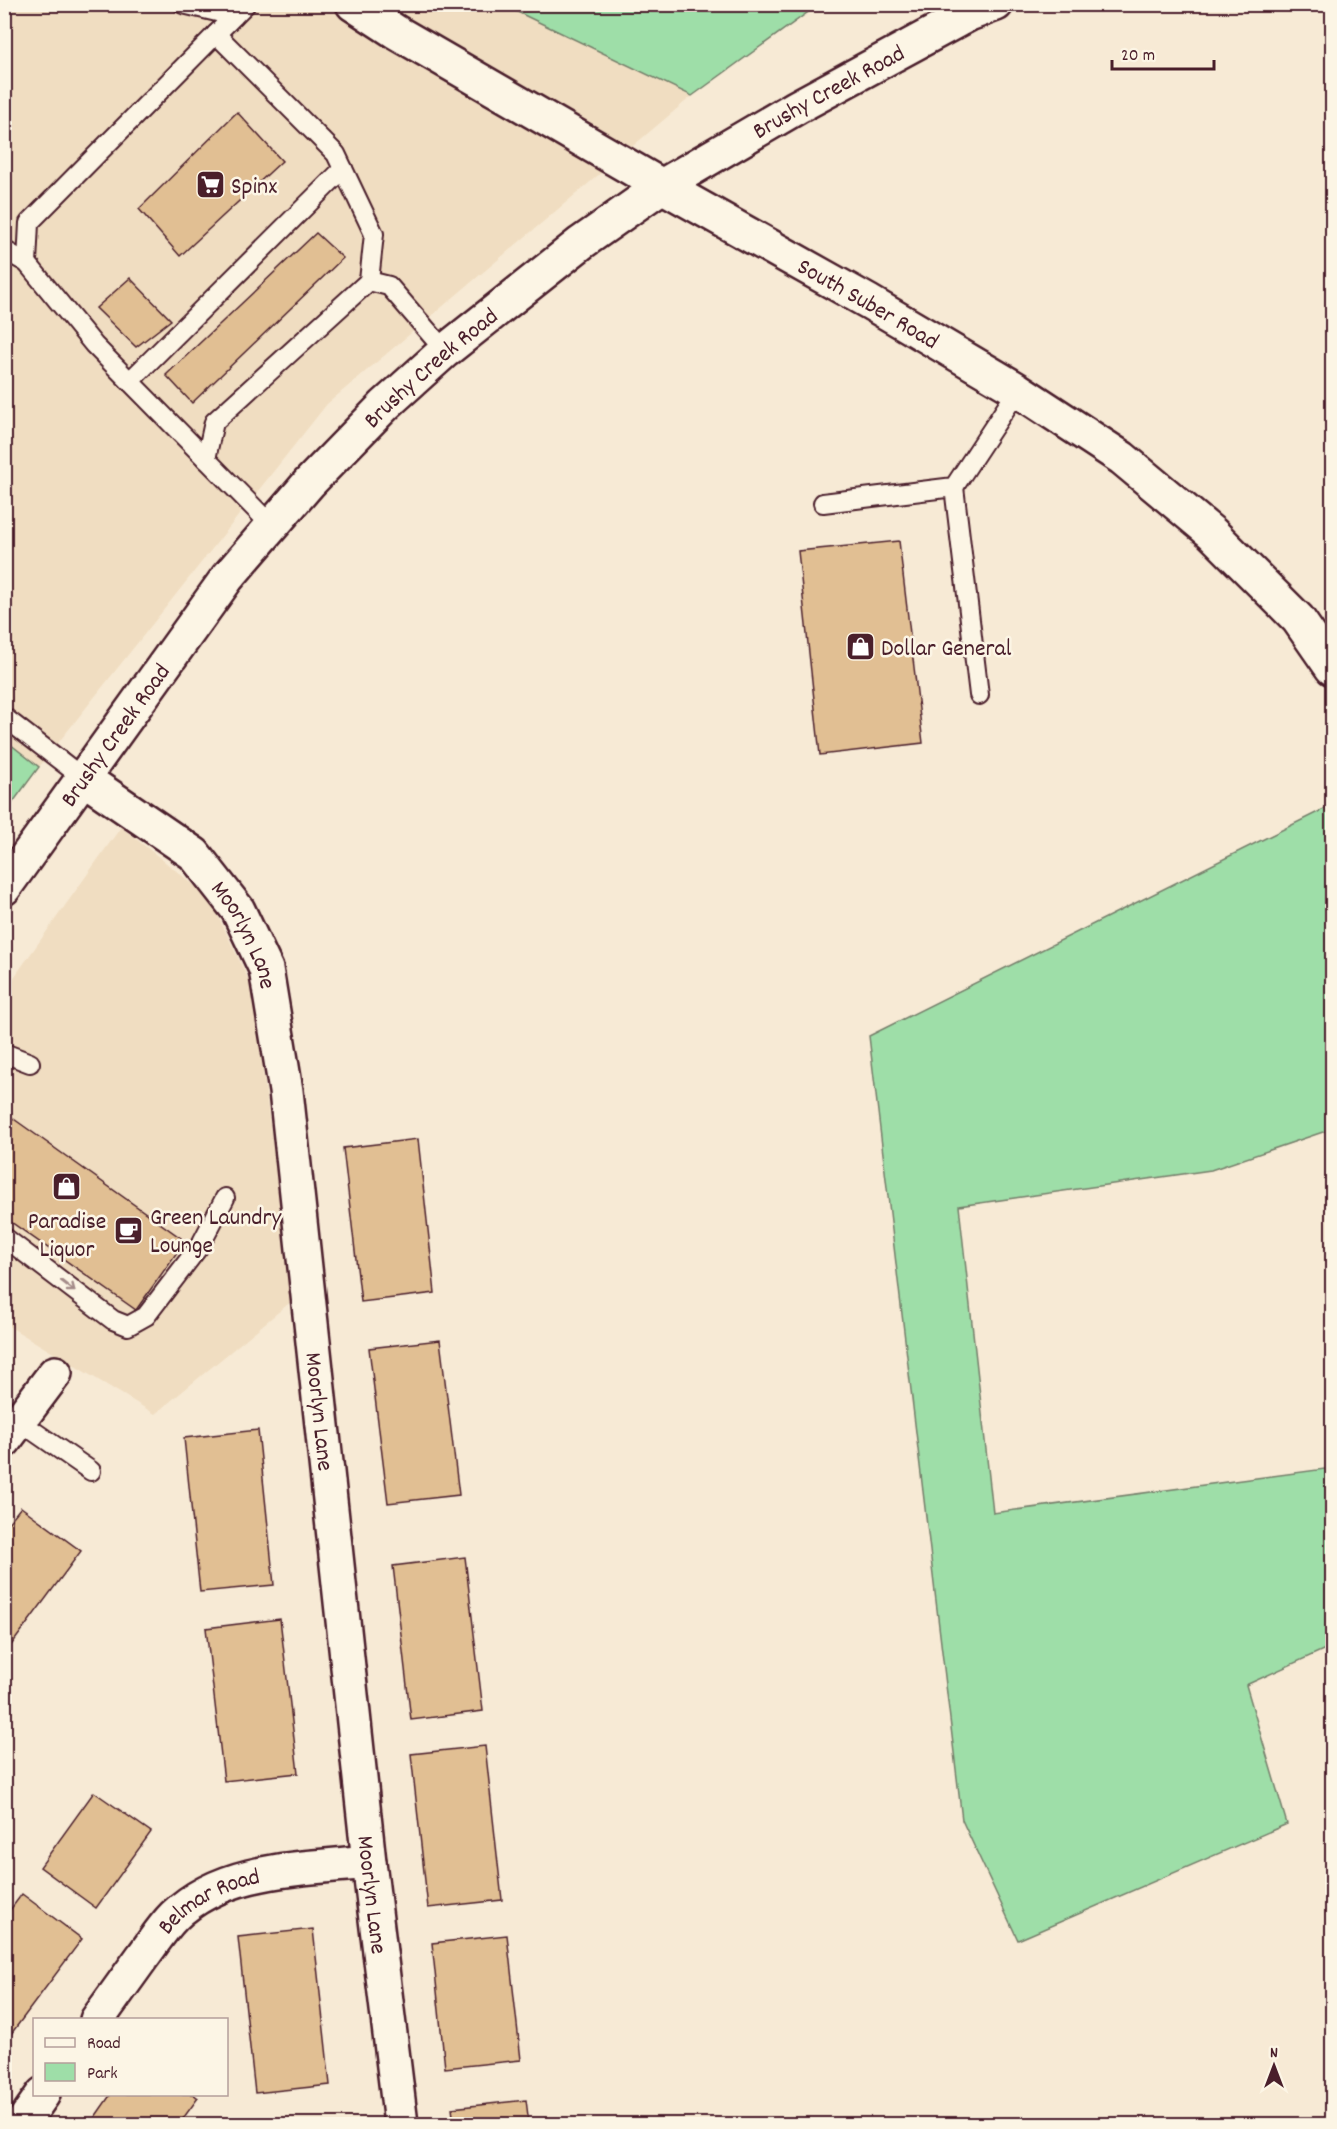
<svg xmlns="http://www.w3.org/2000/svg" width="1337" height="2129" font-family="Dekko,sans-serif">
<rect width="100%" height="100%" fill="#f7ead5"/>
<filter id="ink" filterUnits="userSpaceOnUse"><feTurbulence type="fractalNoise" baseFrequency=".0167" numOctaves="2"/><feDisplacementMap in="SourceGraphic" scale="12" xChannelSelector="R" yChannelSelector="G"/><feConvolveMatrix kernelMatrix="1 2 1 2 8 2 1 2 1" color-interpolation-filters="sRGB"/></filter>
<g filter="url(#ink)">
<g fill="#f0ddc1">
<path d="M4 5H503L692 96 327 404 39 767 4 740Z"/>
<path d="M121 827 209 897 252 987 293 1300 155 1414 5 1324V990Z"/>
</g>
<g fill="#9edea8" stroke="#747e6a" stroke-width="1.5">
<path d="M503 5H818L692 96Z"/>
<path d="M5 740 39 767 5 813H4Z"/>
<path d="M1332 805V1129L1211 1170 959 1206 993 1513 1332 1468V1646L1246 1685 1287 1824 1018 1940 962 1820 869 1036Z"/>
</g>
<g fill="#e1bf93" stroke="#4a1f2b" stroke-width="1.5">
<path d="M237 112 282 161 180 256 139 209Z"/>
<path d="M316 233 343 258 192 403 166 375Z"/>
<path d="M130 278 171 320 136 347 96 308Z"/>
<path d="M899 541 923 743 820 755 798 551Z"/>
<path d="M4 1112 185 1241 136 1310 4 1217Z"/>
<path d="M418 1139 435 1293 361 1302 343 1148Z"/>
<path d="M440 1340 459 1495 388 1503 369 1348Z"/>
<path d="M258 1430 274 1585 200 1592 184 1438Z"/>
<path d="M21 1507 81 1551 6 1652 4 1528Z"/>
<path d="M465 1557 483 1711 411 1720 393 1566Z"/>
<path d="M280 1619 298 1773 224 1781 206 1628Z"/>
<path d="M485 1746 502 1900 428 1908 411 1754Z"/>
<path d="M94 1792 151 1832 96 1908 40 1867Z"/>
<path d="M22 1894 82 1939 8 2038 4 2036V1918Z"/>
<path d="M313 1929 330 2085 255 2093 238 1937Z"/>
<path d="M507 1935 521 2060 445 2068 432 1943Z"/>
<path d="M111 2094H193L198 2098 179 2124H90Z"/>
<path d="M526 2100 529 2124H454L452 2108Z"/>
</g>
<g fill="none" stroke-linecap="round" stroke-linejoin="round">
<defs>
<g id="lane">
<path d="M183 4 234 16 246 4"/>
<path d="M216 34 336 154 374 234 369 281"/>
<path d="M4 250 27 263 94 345 272 526"/>
<path d="M27 263 29 223 234 16"/>
<path d="M130 381 343 169"/>
<path d="M206 459 214 422 369 281 389 286 445 351"/>
<path d="M954 487 979 695"/>
<path d="M823 503 954 487 1018 390"/>
<path d="M4 717 83 778"/>
<path d="M4 1053 30 1063"/>
<path d="M4 1237 113 1320 128 1326 146 1316 201 1244 225 1198"/>
<path d="M19 1421 91 1471"/>
</g>
<g id="street">
<path id="s1" d="M83 778 194 854 238 910 266 969 286 1091 369 1862 401 2124"/>
<path d="M4 1441 55 1373"/>
<path id="s2" d="M97 2020C113 1998 128 1977 143 1956 153 1943 162 1928 174 1916 224 1867 304 1869 369 1862"/>
<path d="M22 2124 43 2094"/>
</g>
<g id="secondary">
<path id="s3" d="M353 4 396 32 662 186 869 302 1018 390 1122 458 1212 533 1298 619 1332 668"/>
<path id="s4" d="M4 888 227 578 309 483 385 405 445 351 581 243 662 186 797 107 969 14 996 4"/>
</g>
</defs>
<use href="#lane" stroke="#4a1f2b" stroke-width="22"/>
<use href="#street" stroke="#4a1f2b" stroke-width="38"/>
<use href="#secondary" stroke="#4a1f2b" stroke-width="38"/>
<use href="#lane" stroke="#fcf5e5" stroke-width="18"/>
<use href="#street" stroke="#fcf5e5" stroke-width="33"/>
<use href="#secondary" stroke="#fcf5e5" stroke-width="33"/>
</g>
<defs><path id="oneway-shaft" d="M-6 0H5M1.5-3L5.5 0L1.5 3" fill="none" stroke-width="1.6" stroke-linecap="round" stroke-linejoin="round" transform="scale(1.5)"/></defs>
<use stroke="#a38a88" href="#oneway-shaft" transform="translate(68 1286) rotate(38)"/>
</g>
<defs>
<symbol id="supermarket-square" viewBox="-11 -11 22 22"><rect x="-9" y="-9" width="18" height="18" rx="4" fill="#4a1f2b" stroke="#fcf5e5"/><path d="M-6-5.5h2.5l.6 2H6L4.5 2H-2.5L-4.4-4H-6ZM-1.5 3.2a1.3 1.3 0 1 0 .1 0ZM3 3.2a1.3 1.3 0 1 0 .1 0Z" fill="#fff"/></symbol>
<symbol id="shop-square" viewBox="-11 -11 22 22"><rect x="-9" y="-9" width="18" height="18" rx="4" fill="#4a1f2b" stroke="#fcf5e5"/><path d="M-5-2.5h2.3a2.7 3.5 0 0 1 5.4 0H5L5.5 6h-11ZM-1.5-2.5h3a1.5 2.3 0 0 0-3 0Z" fill="#fff"/></symbol>
<symbol id="cafe-square" viewBox="-11 -11 22 22"><rect x="-9" y="-9" width="18" height="18" rx="4" fill="#4a1f2b" stroke="#fcf5e5"/><path d="M-5.5-4.5H6V0H3Q3 3.5 0 3.5H-2.5Q-5.5 3.5-5.5 0ZM3-3.2v2h1.7v-2ZM-6 4.5H4V6H-6Z" fill="#fff"/></symbol>
</defs>
<g fill-rule="evenodd">
<use href="#supermarket-square" x="194" y="168" width="33" height="33"/>
<use href="#shop-square" x="844" y="630" width="33" height="33"/>
<use href="#shop-square" x="50" y="1170" width="33" height="33"/>
<use href="#cafe-square" x="112" y="1214" width="33" height="33"/>
</g>
<g text-anchor="middle" stroke-width="5" stroke-linejoin="round" paint-order="stroke">
<g font-size="24" fill="#4a1f2b" stroke="#fcf5e5">
<text dy="8" stroke="none"><textPath href="#s4" startOffset="1161">Brushy Creek Road</textPath></text>
<text dy="8" stroke="none"><textPath href="#s3" startOffset="596">South Suber Road</textPath></text>
<text dy="8" stroke="none"><textPath href="#s4" startOffset="675">Brushy Creek Road</textPath></text>
<text dy="8" stroke="none"><textPath href="#s4" startOffset="189">Brushy Creek Road</textPath></text>
<text dy="8" stroke="none"><textPath href="#s1" startOffset="231">Moorlyn Lane</textPath></text>
<text dy="8" stroke="none"><textPath href="#s1" startOffset="717">Moorlyn Lane</textPath></text>
<text dy="8" stroke="none"><textPath href="#s1" startOffset="1203">Moorlyn Lane</textPath></text>
<text dy="8" stroke="none"><textPath href="#s2" startOffset="168">Belmar Road</textPath></text>
</g>
<g font-size="24" fill="#4a1f2b" stroke="#fcf5e5" text-anchor="start">
<text x="231" y="193">Spinx</text>
<text x="881" y="655">Dollar General</text>
<text x="150" y="1224">Green Laundry<tspan x="150" dy="28">Lounge</tspan></text>
<text x="67" y="1228" text-anchor="middle">Paradise<tspan x="67" dy="28">Liquor</tspan></text>
</g>
</g>
<rect width="1337" height="2129" fill="none" stroke="#fcf5e5" stroke-width="24"/>
<rect x="12" y="12" width="1313" height="2105" fill="none" stroke="#4a1f2b" stroke-width="2" filter="url(#ink)"/>
<rect x="33" y="2018" width="195" height="78" fill="#fcf5e5" stroke="#b59f9b" stroke-width="1.5"/>
<rect x="45" y="2038" width="30" height="9" fill="#fcf5e5" stroke="#b59f9b" stroke-width="1.5"/>
<text x="87" y="2048" font-size="18" fill="#4a1f2b">Road</text>
<rect x="45" y="2063" width="30" height="18" fill="#9edea8" stroke="#b59f9b" stroke-width="1.5"/>
<text x="87" y="2078" font-size="18" fill="#4a1f2b">Park</text>
<g transform="translate(1274 2066)" stroke="#fcf5e5" stroke-width="4.5" paint-order="stroke">
<path d="M0-4.5L10 22L0 15L-10 22Z" fill="#4a1f2b"/>
<text y="-9" font-size="16" font-weight="bold" text-anchor="middle" fill="#4a1f2b">N</text>
</g>
<path d="M1112 60v9h102v-9" fill="none" stroke="#4a1f2b" stroke-width="3"/>
<text x="1121" y="60" font-size="18" fill="#4a1f2b" stroke="#fcf5e5" stroke-width="4.5" paint-order="stroke">20 m</text>
</svg>
